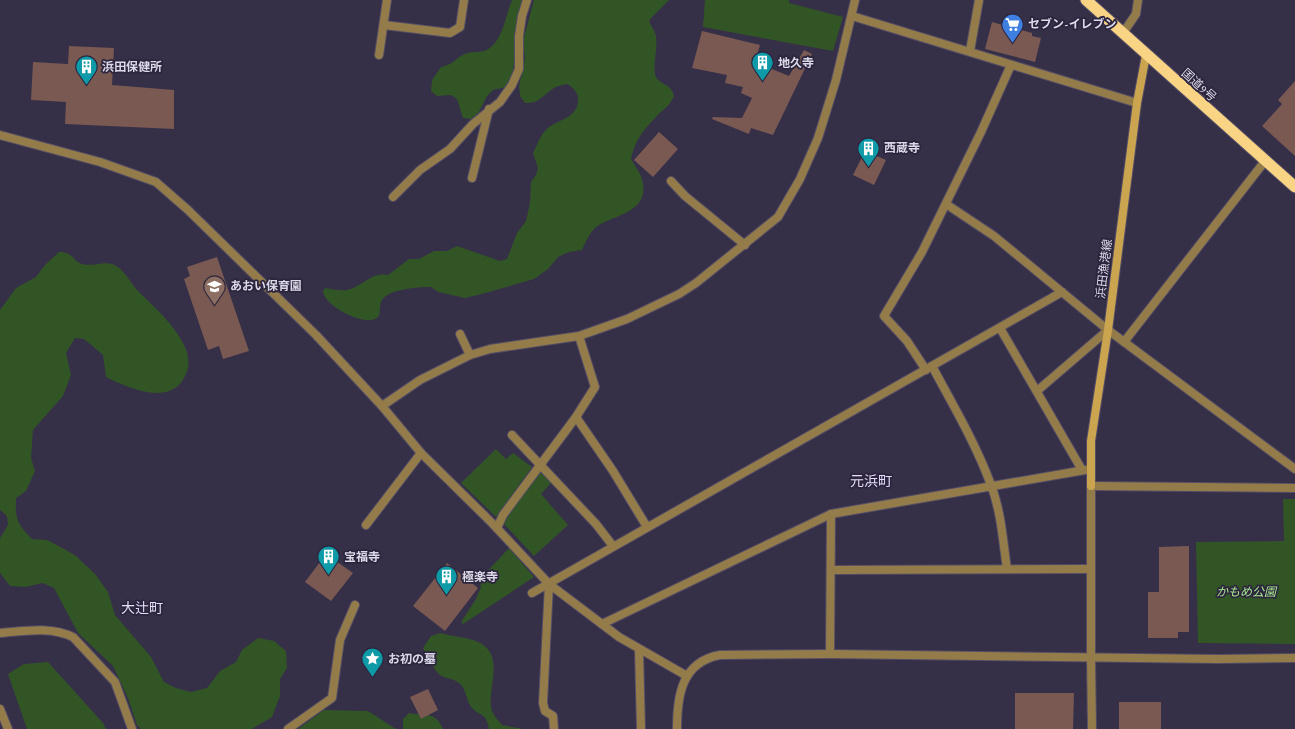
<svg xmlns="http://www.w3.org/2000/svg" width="1295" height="729" font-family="'Crimson Pro','Noto Sans JP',serif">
<rect width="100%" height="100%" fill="#362f48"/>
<g fill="#325526">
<path d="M512 0H524L512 76 506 87 493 90 487 96 479 112 471 119 463 118 457 99 451 95 437 96 431 91 432 80 441 67C455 64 455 58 465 54 471 51 478 53 484 51 503 44 505 16 512 0Z"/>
<path d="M534 0H669L653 16 649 21C651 26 655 31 656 36 658 48 653 62 655 74 657 85 671 82 674 96 667 110 665 107 656 117 643 130 635 141 631 158 634 166 640 171 642 179 651 211 618 214 599 225 590 230 586 242 582 250L569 252 558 257 548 269 534 279 482 294 465 298 438 292 431 287C418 287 389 289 382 300 378 306 383 316 375 319 362 325 324 306 323 291L325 288C332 289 341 291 347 290 363 287 370 272 388 275L409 259H419L434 251H447L457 246 500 261 507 259 517 233 526 221 530 203 531 182 536 175 538 168 533 153C537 146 540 136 545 131 555 119 577 120 578 101 578 92 574 88 567 84 563 85 557 86 554 88 543 95 539 104 525 103L520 96 519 86 525 58 523 41Z"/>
<path d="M705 0H789V3L843 17 833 51 703 27Z"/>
<path d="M59 252C74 252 72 261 82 264 92 267 103 261 112 264 123 267 130 282 137 290 154 307 174 324 184 345 189 355 190 365 186 374 172 408 128 388 106 377L103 355 84 339 75 338 66 353 71 375 63 396 33 430 31 458 35 471 26 491 16 498C15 519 17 524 32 539L47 540 66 550 76 556 95 574 108 592 115 615 151 657 164 682 176 688 191 692 207 688 220 671 236 662 242 650 258 638 274 641 286 651 287 668 280 679V696L272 717 252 729H141L137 725 128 698 113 666 78 633 54 588 43 583 25 587 10 586 0 573V538L8 525 7 516 0 510V310L16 288 36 277 45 265Z"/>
<path d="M496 449 506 459 513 453 532 467 496 517 461 483Z"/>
<path d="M540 470 551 483 541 494 568 525 534 556 504 524 507 516Z"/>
<path d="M1283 499H1295V644L1198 643 1196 542 1284 541Z"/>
<path d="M509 548 534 577 463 624 461 622 476 599 481 587 479 580Z"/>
<path d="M440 633C451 636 463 637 473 640 511 652 483 692 493 713 495 717 499 721 502 725L523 729H489C486 712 481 717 473 709 466 702 467 693 462 686 455 677 447 680 440 675 433 669 428 657 423 648L431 636Z"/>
<path d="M48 662 103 723 106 729H27L8 674 24 664Z"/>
<path d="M324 710 368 711 396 729H298Z"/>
<path d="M409 713C426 717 435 710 443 729H403V719Z"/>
</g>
<g fill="#795952">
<path d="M992 22 1032 33V36L1041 38 1035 62 985 49Z"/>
<path d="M702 31 760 45 755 62 789 76 804 50 812 54 773 135 751 128 749 134 712 119 713 117 742 118 752 98 741 93 743 87 725 83 727 75 692 68Z"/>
<path d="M69 46 114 48 112 85 174 90V129L65 124 66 102 31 100 33 62 68 64Z"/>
<path d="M1295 81V156L1262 126 1282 104 1278 100Z"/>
<path d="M659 132 678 149 653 177 634 160Z"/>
<path d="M865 151 886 160 874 185 853 175Z"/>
<path d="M217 257 249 351 223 359 219 346 208 350 184 279 190 276 187 267Z"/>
<path d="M1189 546V632H1178V638H1148V592H1159V547Z"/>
<path d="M326 554 353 573 331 601 305 582Z"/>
<path d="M447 563 478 588 445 631 413 606Z"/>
<path d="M428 689 438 710 421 719 410 697Z"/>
<path d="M1015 693H1074L1073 729H1015Z"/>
<rect x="1119" y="702" width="42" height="27"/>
</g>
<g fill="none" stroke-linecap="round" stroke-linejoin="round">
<defs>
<g id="service">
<path d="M671 181 685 196 745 245"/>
<path d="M1000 328 1082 470"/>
<path d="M460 334 470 355"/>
<path d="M1124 342 1265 161"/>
<path d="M1037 391 1108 330"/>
<path d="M576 417 613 471 647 527"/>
<path d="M512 435 596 524 613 546"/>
<path d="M366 525 421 453"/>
</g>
<g id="minor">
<path d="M852 16 1137 103"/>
<path d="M384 25 450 33 460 27 464 0"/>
<path d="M1123 33 1136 14 1138 0"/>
<path d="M970 51 979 0"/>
<path d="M379 55 387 0"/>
<path d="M0 135 100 162 156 182 188 210 316 335 382 406 421 453 492 523 549 584 619 637 687 676"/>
<path d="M472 178 489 109"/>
<path d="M393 197 420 170 450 149 473 124 500 102 512 85 519 69V36L522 16 527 0"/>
<path d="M946 204 994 236 1108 330 1295 469"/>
<path d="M932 366C953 405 976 444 991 485 1001 511 1003 541 1007 569"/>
<path d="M926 370 907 341 884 316 922 252 981 132 1011 65"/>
<path d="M382 406 420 380 470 355 490 349 579 336 627 319 679 294 696 283 778 217 800 179 818 138 836 80 855 0"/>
<path d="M1091 486 1295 488"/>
<path d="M497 528 503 515 576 417 595 387 579 336"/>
<path d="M831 570 1090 569"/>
<path d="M549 584 543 703 545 711 553 716 554 729"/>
<path d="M532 593 1062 292"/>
<path d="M602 624 831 514 1091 469"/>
<path d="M0 633C24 631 50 626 73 637L115 682 132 729"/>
<path d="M639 650 641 729"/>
<path d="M830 654 831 514"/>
<path d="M1091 658 1092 729"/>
<path d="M288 729 332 698 340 640 355 605"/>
</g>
<g id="tertiary">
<path d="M1091 486V658"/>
<path d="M0 709 8 729"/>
<path d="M677 729C677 697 681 662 720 655L830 654 1218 659 1295 658"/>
</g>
<path id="secondary" d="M1091 486V441L1108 330 1137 103 1146 55"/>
<path id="trunk" d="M1086 0 1295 187"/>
</defs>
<use href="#service" stroke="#544d65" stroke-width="10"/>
<use href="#minor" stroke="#544d65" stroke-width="10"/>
<use href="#tertiary" stroke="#544d65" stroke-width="10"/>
<use href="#secondary" stroke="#544d65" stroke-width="10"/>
<use href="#trunk" stroke="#544d65" stroke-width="13"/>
<use href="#service" stroke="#947c4a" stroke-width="8"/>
<use href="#minor" stroke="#947c4a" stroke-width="8"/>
<use href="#tertiary" stroke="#947c4a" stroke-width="8"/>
<use href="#secondary" stroke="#cba450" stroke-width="8"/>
<use href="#trunk" stroke="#f9d484" stroke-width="11"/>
</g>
<defs>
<symbol id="supermarket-pin" viewBox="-11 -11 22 30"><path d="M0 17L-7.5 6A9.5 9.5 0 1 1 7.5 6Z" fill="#3f7fe0" stroke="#2c253d"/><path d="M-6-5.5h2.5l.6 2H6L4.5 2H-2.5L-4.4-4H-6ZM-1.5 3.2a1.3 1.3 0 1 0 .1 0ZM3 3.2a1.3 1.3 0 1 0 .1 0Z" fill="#fff"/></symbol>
<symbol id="building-pin" viewBox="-11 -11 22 30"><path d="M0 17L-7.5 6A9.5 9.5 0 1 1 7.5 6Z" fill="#0f9aa8" stroke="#2c253d"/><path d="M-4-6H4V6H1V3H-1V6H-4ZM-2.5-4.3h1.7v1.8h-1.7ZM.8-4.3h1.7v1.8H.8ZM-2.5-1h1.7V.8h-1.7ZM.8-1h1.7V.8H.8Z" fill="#fff"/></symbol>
<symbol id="school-pin" viewBox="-11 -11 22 30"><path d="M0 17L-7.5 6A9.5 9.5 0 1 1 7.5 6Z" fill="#8d6e63" stroke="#2c253d"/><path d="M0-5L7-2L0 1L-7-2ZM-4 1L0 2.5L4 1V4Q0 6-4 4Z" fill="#fff"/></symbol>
<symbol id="sight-pin" viewBox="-11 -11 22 30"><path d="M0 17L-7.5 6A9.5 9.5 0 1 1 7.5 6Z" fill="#0f9aa8" stroke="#2c253d"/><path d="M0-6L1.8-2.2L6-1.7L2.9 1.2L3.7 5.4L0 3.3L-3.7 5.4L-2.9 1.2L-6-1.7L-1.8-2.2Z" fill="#fff"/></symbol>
</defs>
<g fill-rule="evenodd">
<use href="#supermarket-pin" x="1000" y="12" width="25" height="34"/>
<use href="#building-pin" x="750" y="50" width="25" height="34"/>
<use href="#building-pin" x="74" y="54" width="25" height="34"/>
<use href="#building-pin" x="856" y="136" width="25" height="34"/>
<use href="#school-pin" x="202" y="274" width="25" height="34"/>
<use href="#building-pin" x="316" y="544" width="25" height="34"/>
<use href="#building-pin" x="434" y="564" width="25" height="34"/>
<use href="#sight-pin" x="360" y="646" width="25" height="34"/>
</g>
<g text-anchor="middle" stroke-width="3.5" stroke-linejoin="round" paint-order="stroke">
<g font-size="12" font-weight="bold" fill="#dbd8e8" stroke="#2c253d" text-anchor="start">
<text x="1028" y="28">セブン-イレブン</text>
<text x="778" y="67">地久寺</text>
<text x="102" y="71">浜田保健所</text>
<text x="884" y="152">西蔵寺</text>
<text x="230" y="290">あおい保育園</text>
<text x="344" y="561">宝福寺</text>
<text x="462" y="581">極楽寺</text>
<text x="388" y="663">お初の墓</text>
</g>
<g font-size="12" fill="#dbd8e8" stroke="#2c253d">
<text transform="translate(1199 85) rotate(42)" y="4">国道9号</text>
<text transform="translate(1104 269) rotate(-83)" y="4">浜田漁港線</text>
</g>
<g font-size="12" font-style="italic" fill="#a5e78f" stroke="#2c253d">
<text x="1246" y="596">かもめ公園</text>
</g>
<g font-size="14" fill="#e3dcfc" stroke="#2c253d">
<text x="871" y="486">元浜町</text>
<text x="142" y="613">大辻町</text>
</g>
</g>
</svg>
